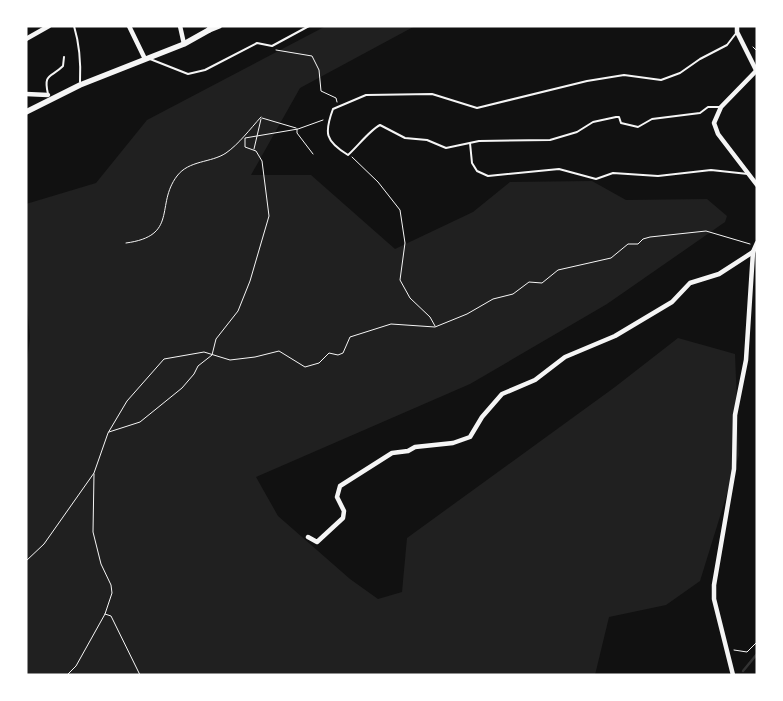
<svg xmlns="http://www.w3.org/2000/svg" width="783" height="701" font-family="'IBM Plex Serif',serif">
<rect width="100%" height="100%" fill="#111"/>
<path fill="#202020" d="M326 26H415L300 88 251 175H311L395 249 473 212 510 182 592 181 626 200 707 199 727 216 725 222 607 304 470 384 256 477 278 516 350 579 378 599 402 592 407 538 615 387 678 338 735 354 739 455 700 581 666 605 609 617 595 675H26V370L30 337 26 295V204L96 183 147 120Z"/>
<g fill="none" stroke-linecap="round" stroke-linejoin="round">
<path stroke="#333" stroke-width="2.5" d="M743 671 757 654"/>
<g stroke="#f5f5f5" stroke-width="1">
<path d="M753 47 757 51"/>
<path d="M276 50 312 56 319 70 321 91 336 98 337 102"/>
<path d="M262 118 296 128"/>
<path d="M297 129V133L313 154"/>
<path d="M254 149 261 119"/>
<path d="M352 157 378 182 400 210 405 243 400 280 410 298 430 317 435 326"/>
<path d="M126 243C179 236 155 205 177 176 189 160 211 163 226 153 239 144 250 129 261 117"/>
<path d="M109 432 140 422 182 388 194 374 198 366 212 355 216 339 238 311 250 281 269 216 262 161 256 151 245 147V138L298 129 323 120"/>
<path d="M26 561 44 544 94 473 108 433 127 401 164 359 204 352 230 360 255 357 279 351 305 367 319 363 329 353 338 355 343 353 350 337 391 324 435 327 467 314 493 299 513 294 529 282 542 283 558 270 611 258 628 244H638L643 239 650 237 706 231 750 244"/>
<path d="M105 614 111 616 140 675"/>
<path d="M734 650 747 652 757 642"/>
<path d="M67 675 76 666 105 614 112 593 111 585 101 564 93 532 94 474"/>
</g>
<g stroke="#f5f5f5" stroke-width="2">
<path d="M74 26C80 46 81 62 80 82"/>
<path d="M150 59 188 74 205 70 257 43 272 46 309 26"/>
<path d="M48 94C43 73 51 78 63 66L64 57"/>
<path d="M721 107H708L700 113 652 119 638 127 621 123 619 117H616L593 122 577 132 550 140 479 141 446 148 427 140 405 138 380 125C370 130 358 146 348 155 325 141 324 133 333 109L366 95 432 94 477 108 587 81 624 75 661 80 680 73 700 59 727 45 737 32"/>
<path d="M470 143 472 163 477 171 488 176 559 169 596 179 613 173 658 176 711 170 748 174"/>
</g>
<g stroke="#f5f5f5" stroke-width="4.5">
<path d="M129 26 145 59"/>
<path d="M180 26 184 44"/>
<path d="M737 26V32L757 72"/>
<path d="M26 39 49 26"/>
<path d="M756 71 721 107 714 123 718 134 757 185"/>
<path d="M26 94 48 95"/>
<path d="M308 537 317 542 343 518 344 511 337 497 340 486 392 453 408 451 415 447 453 443 470 437 482 417 502 394 535 380 565 357 615 336 672 302 690 283 719 274 753 252"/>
<path d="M733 675 714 599V585L734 469 735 415 746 360 753 252 757 243"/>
</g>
<g stroke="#f5f5f5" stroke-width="5.5">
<path d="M209 30 219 26"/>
<path d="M26 112 80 85 184 44 209 30 211 26"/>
</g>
</g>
<rect width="783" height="701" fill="none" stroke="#ffffff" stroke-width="55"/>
</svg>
